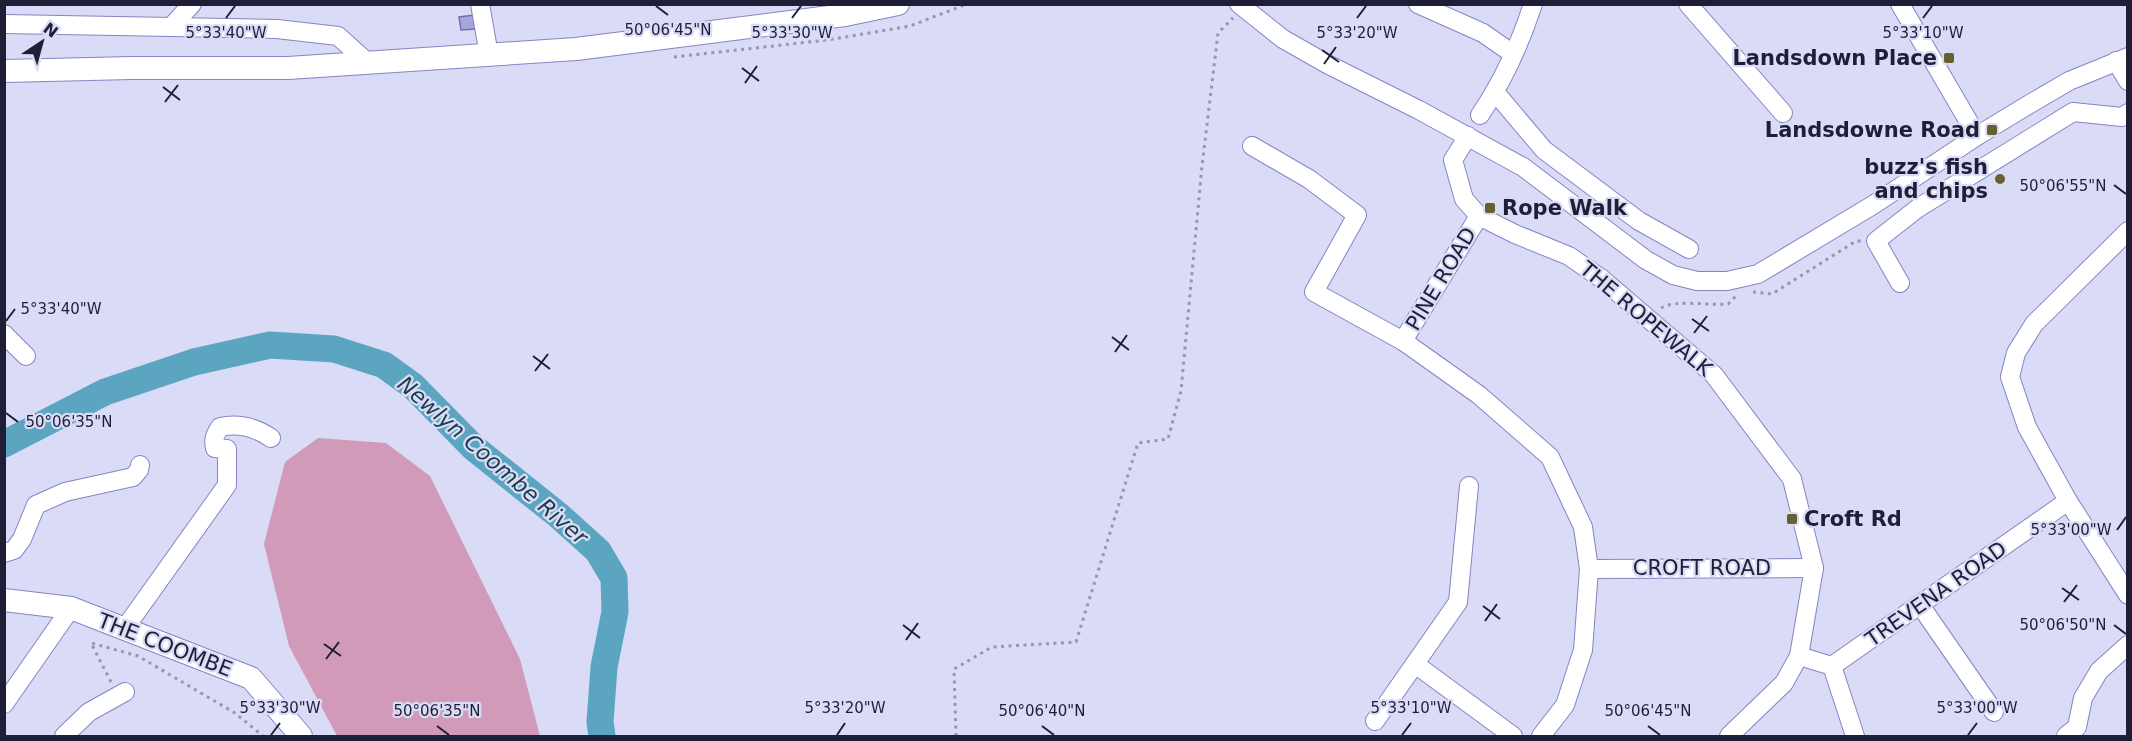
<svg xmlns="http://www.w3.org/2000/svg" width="2132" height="741" font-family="'DejaVu Sans',sans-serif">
<rect width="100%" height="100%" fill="#dadbf6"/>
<path fill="#d29ab9" d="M318 438 386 443 430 476 520 659 540 736H337L289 646 264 544 285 462Z"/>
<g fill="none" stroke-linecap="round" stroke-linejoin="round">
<path stroke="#5ba5c1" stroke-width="27" d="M4 444 105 392 194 362 270 345 334 349 384 365 413 386 474 448 558 515 598 551 614 578 615 612 604 667 600 722 602 736"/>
</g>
<path fill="#a5a5df" stroke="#716fac" stroke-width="1.5" d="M474 15 476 29 461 30 459 17Z"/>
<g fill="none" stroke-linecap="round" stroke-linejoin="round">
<defs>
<g id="minor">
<path d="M480 4 489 55"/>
<path d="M1239 4 1283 39 1327 64 1419 110 1523 167 1646 260 1673 275 1697 281H1727L1758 274 1873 205 1977 136 2023 108 2069 81 2128 57"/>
<path d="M1418 4 1483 33 1513 54"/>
<path d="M1688 4 1783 113"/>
<path d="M1900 4 1977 136"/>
<path d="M4 24 277 29 338 36 369 64"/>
<path d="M171 27 192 4"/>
<path d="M2116 61 2128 81"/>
<path d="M1495 92 1544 150 1639 221 1689 249"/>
<path d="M1480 115C1503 81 1520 44 1533 4"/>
<path d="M1468 136 1453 160 1464 199 1479 216 1515 234 1569 256 1602 279 1714 375 1792 479 1814 568 1799 656 1784 683 1729 736"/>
<path d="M1252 146 1309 179 1357 215 1314 292 1403 341 1479 395 1550 457 1583 527 1589 569 1583 650 1565 705 1541 736"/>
<path d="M2128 231 2034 324 2016 353 2010 377 2027 427 2068 501 2128 595"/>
<path d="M1900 283 1876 241 1918 208 2073 112 2122 117 2128 113"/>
<path d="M4 334 26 356"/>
<path d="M1403 341 1479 216"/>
<path d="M4 553 14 550 22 539 36 505 65 492 133 477 139 470 140 465"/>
<path d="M1589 569 1814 568"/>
<path d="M1920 605 1994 712"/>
<path d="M125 628 227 485V449L215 448C213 439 215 435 220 427 239 423 255 427 271 438"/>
<path d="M1799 656 1832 666 2068 501"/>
<path d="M1415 664 1513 736"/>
<path d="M1832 666 1855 736"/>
<path d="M4 704 71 608"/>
<path d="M1375 721 1458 602 1469 486"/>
<path d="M64 736 89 712 125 692"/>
<path d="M2066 736 2077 727 2083 698 2099 671 2128 645"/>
</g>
<g id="major">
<path d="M4 71 132 68H288L576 49 845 15 898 4"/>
<path d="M4 600 71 608 251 678 301 736"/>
</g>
</defs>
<use href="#minor" stroke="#8684c3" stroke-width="20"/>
<use href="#major" stroke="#8684c3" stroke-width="24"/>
<g stroke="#9696b1" stroke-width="3" stroke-dasharray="3 4.5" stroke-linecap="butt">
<path d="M674 57 827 40 910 26 967 4"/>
<path d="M1753 292 1772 294 1856 241H1862"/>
<path d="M1661 308C1677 299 1708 306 1728 304L1736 296"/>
<path d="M111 682 91 643 138 656 235 713 263 736"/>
<path d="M956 736 954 669 992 647 1076 642 1138 443 1168 439 1181 391 1202 166 1218 33 1233 18"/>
</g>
<use href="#minor" stroke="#fff" stroke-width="18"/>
<use href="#major" stroke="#fff" stroke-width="22"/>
</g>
<path fill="none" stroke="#1f1e37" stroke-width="2" d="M656 6 668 15M226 18 235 6M792 18 801 6M1357 18 1366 6M1923 18 1932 6M1322 50 1339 62M1324 64 1336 47M742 68 759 81M745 83 757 66M163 87 180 100M165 102 178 85M2114 185 2126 194M1692 319 1709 331M6 321 15 309M1694 333 1707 316M1112 337 1129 350M1115 352 1127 335M533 356 550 369M535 371 548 354M6 413 18 422M2117 530 2126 517M2062 588 2079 600M2064 602 2077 585M1483 606 1500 619M1485 621 1497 604M903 625 920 638M2114 625 2126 634M906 640 918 623M324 644 341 656M326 659 339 642M437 726 449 735M1042 726 1054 735M1648 726 1660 735M271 735 280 723M837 735 845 723M1402 735 1411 723M1968 735 1977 723"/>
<g fill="#65602d" stroke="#dadbf6" stroke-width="2">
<rect x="1943" y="52" width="12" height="12" rx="3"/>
<rect x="1986" y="124" width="12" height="12" rx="3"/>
<circle cx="2000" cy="179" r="6"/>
<rect x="1484" y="202" width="12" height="12" rx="3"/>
<rect x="1786" y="513" width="12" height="12" rx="3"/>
</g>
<g text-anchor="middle" stroke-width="4.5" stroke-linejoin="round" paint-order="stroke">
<g font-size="21" font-weight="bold" fill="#1f1e37" stroke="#dadbf6" text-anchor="end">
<text x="1937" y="65">Landsdown Place</text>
<text x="1980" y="137">Landsdowne Road</text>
<text x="1988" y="174">buzz's fish<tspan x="1988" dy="24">and chips</tspan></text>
<text x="1502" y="215" text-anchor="start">Rope Walk</text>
<text x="1804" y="526" text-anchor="start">Croft Rd</text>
</g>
<g font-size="21" fill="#1f1e37" stroke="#dadbf6">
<text transform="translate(1441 279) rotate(-59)" y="7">PINE ROAD</text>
<text transform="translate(1646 319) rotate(40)" y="7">THE ROPEWALK</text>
<text x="1702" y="575">CROFT ROAD</text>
<text transform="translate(1936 594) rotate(-35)" y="7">TREVENA ROAD</text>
<text transform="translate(165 645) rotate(21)" y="7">THE COOMBE</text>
</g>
<g font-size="22" font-style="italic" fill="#1a3c49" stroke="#dadbf6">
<text transform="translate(493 460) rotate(41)" y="8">Newlyn Coombe River</text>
</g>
</g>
<g font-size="15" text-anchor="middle" fill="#1f1e37" stroke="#dadbf6" stroke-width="4.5" stroke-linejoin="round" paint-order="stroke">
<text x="668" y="35">50°06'45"N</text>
<text x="226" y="38">5°33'40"W</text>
<text x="792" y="38">5°33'30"W</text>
<text x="1357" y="38">5°33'20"W</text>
<text x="1923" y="38">5°33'10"W</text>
<text x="2063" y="191">50°06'55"N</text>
<text x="61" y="314">5°33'40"W</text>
<text x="69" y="427">50°06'35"N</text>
<text x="2071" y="535">5°33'00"W</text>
<text x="2063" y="630">50°06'50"N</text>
<text x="280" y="713">5°33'30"W</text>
<text x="845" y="713">5°33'20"W</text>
<text x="1411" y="713">5°33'10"W</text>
<text x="1977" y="713">5°33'00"W</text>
<text x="437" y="716">50°06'35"N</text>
<text x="1042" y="716">50°06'40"N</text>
<text x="1648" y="716">50°06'45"N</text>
</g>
<rect width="2132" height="741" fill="none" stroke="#1f1e37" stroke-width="12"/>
<g transform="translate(42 42) rotate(36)" stroke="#dadbf6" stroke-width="4.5" paint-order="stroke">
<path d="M0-4.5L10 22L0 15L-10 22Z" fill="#1f1e37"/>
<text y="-9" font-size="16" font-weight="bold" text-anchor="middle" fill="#1f1e37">N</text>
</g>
</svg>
